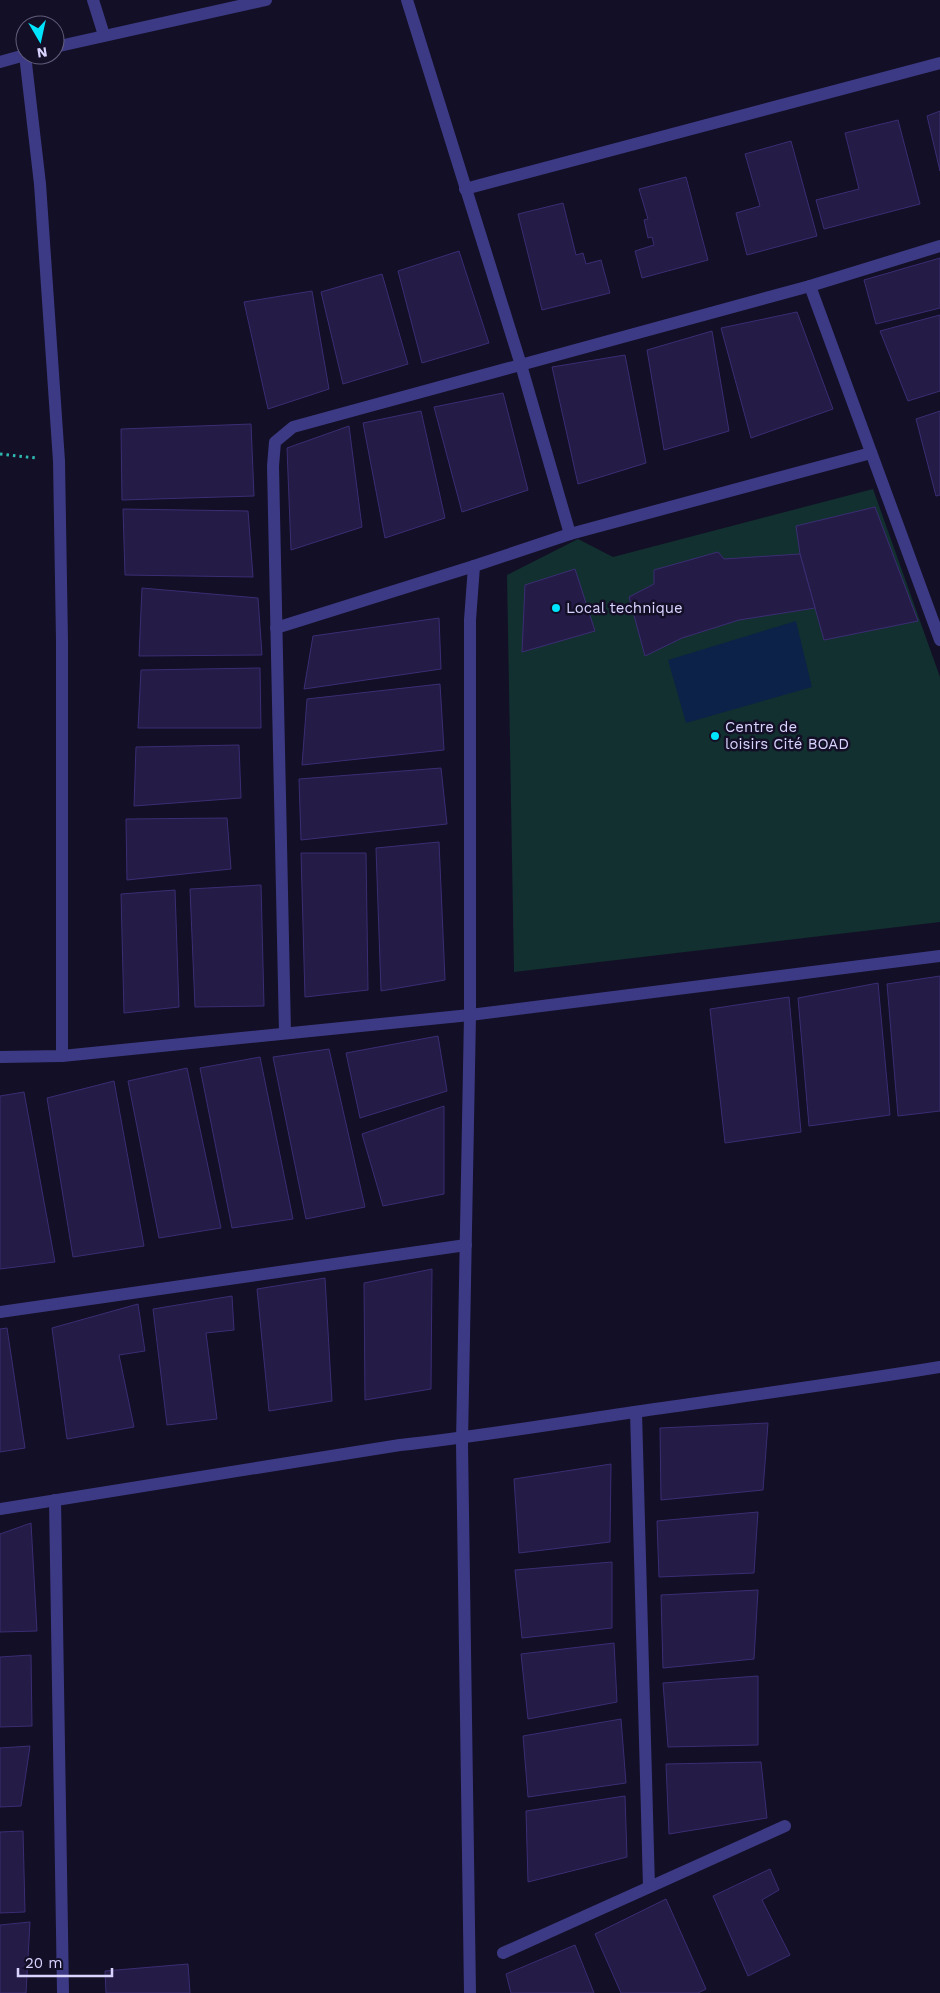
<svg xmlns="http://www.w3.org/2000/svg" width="940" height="1993" font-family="'Work Sans',sans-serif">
<rect width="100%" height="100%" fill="#130f26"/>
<path fill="#12302f" d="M873 489 940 677V922L514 972 507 575 578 539 613 557Z"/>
<path fill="#0c2248" d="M796 621 812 687 686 723 668 660Z"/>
<g fill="#241b47" stroke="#3b2d73">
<path d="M940 111V171L927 116Z"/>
<path d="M898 120 920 204 824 229 816 200 859 189 845 133Z"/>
<path d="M791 141 817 236 747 255 736 213 760 206 745 154Z"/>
<path d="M686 177 708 260 642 278 635 251 654 245 652 237 648 238 644 220 648 219 639 189Z"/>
<path d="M563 203 576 255 583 253 586 264 601 260 610 293 542 310 518 214Z"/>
<path d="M459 251 489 343 422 363 398 271Z"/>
<path d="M940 258V308L876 324 864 280Z"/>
<path d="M382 274 408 364 343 384 321 292Z"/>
<path d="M312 291 329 389 268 409 244 302Z"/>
<path d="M797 312 833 409 751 438 721 328Z"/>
<path d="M940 315V391L908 401 880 331Z"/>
<path d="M712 331 729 431 664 450 647 350Z"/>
<path d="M625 355 646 463 578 484 552 367Z"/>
<path d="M503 393 528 490 462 512 434 407Z"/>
<path d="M421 411 445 518 385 538 363 423Z"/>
<path d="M940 411V495L936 496 916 419Z"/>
<path d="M251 424 254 496 122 500 121 429Z"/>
<path d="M349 426 362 527 291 550 287 448Z"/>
<path d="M875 507 918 621 824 640 800 554 796 526Z"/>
<path d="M123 509 248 511 253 577 125 575Z"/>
<path d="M718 552 724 559 800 554 815 608 739 620 682 638 645 656 629 597 654 584V570Z"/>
<path d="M575 569 595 631 522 652 525 585Z"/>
<path d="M142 588 258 598 262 655 139 656Z"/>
<path d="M439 618 441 669 304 689 313 636Z"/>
<path d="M260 668 261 728H138L141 670Z"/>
<path d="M440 684 444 750 302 765 307 699Z"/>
<path d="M239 745 241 798 134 806 136 747Z"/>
<path d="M441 768 447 824 301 840 299 779Z"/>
<path d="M227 818 231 869 127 880 126 819Z"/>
<path d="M439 842 445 980 381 991 376 848Z"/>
<path d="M301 853H366L368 990 305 997Z"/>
<path d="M261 885 264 1006 195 1007 190 889Z"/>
<path d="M175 890 179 1007 124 1013 121 894Z"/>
<path d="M940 976V1111L898 1116 887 984Z"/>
<path d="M878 983 890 1115 809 1126 798 998Z"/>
<path d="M789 997 801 1132 725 1143 710 1009Z"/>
<path d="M438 1036 447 1091 360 1118 346 1053Z"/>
<path d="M329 1049 365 1207 306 1219 273 1057Z"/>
<path d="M260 1057 293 1219 232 1228 200 1068Z"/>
<path d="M187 1068 221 1228 159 1238 128 1081Z"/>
<path d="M114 1081 144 1246 73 1257 47 1098Z"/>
<path d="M24 1092 55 1262 0 1269V1096Z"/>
<path d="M444 1106V1194L383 1206 362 1134Z"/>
<path d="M432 1269 431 1389 365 1400 364 1283Z"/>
<path d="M325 1278 332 1401 269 1411 257 1289Z"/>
<path d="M232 1296 234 1330 206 1333 217 1419 167 1425 153 1309Z"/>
<path d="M138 1304 145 1351 119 1355 134 1427 67 1439 52 1328Z"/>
<path d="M7 1328 25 1448 0 1452V1329Z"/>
<path d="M768 1423 763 1490 661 1500 660 1428Z"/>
<path d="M611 1464 610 1542 519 1553 514 1479Z"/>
<path d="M758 1512 754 1573 659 1577 657 1521Z"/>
<path d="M31 1523 37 1631 0 1632V1534Z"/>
<path d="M612 1562V1628L522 1638 515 1570Z"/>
<path d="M758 1590 754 1659 663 1668 661 1595Z"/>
<path d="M614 1643 617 1702 528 1719 521 1654Z"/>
<path d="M31 1655 32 1726 0 1727V1657Z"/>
<path d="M758 1676V1745L668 1747 663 1683Z"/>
<path d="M621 1719 626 1783 528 1797 523 1736Z"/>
<path d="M30 1746 21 1806 0 1807V1748Z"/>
<path d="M761 1762 767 1818 669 1834 666 1764Z"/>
<path d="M625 1796 627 1857 528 1882 526 1811Z"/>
<path d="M23 1831 25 1912 0 1913V1832Z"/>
<path d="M770 1869 779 1890 762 1900 790 1955 748 1976 713 1896Z"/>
<path d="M666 1899 706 1989 698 1993H621L595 1934Z"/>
<path d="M30 1922 26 1993H0V1925Z"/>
<path d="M575 1945 594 1993H511L506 1974Z"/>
<path d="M188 1964 190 1993H106L105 1971Z"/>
</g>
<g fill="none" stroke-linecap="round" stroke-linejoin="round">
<path stroke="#2fb8b0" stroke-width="3" stroke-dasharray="2.5 4" stroke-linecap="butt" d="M0 454 36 458"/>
<g stroke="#3d3a85" stroke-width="12">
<path d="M93 0 104 35"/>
<path d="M407 0 521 365 570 534"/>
<path d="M55 47 266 0"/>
<path d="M25 55 40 184 59 461 62 641V1056"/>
<path d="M0 62 25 55"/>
<path d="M465 189 940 63"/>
<path d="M810 286 940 640"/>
<path d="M276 628 474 566"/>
<path d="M285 1033 273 466 275 442 293 427 810 286 940 246"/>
<path d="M0 1057 62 1056 470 1015 940 956"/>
<path d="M0 1312 466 1245"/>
<path d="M636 1412 649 1887"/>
<path d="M55 1500 63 1993"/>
<path d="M0 1509 400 1445C483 1436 565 1422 648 1410 745 1396 843 1383 940 1367"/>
<path d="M503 1953 785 1826"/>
<path d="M470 1993 462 1443 470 1015V620L474 566 570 534 871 453"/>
</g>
</g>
<g fill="#00e5ff" stroke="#130f26" stroke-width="2">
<circle cx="556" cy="608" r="5"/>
<circle cx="715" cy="736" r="5"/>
</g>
<g text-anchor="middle" stroke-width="5" stroke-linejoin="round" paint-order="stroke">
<g font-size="15" fill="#d9d4ff" stroke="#130f26" text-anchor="start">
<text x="566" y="613">Local technique</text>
<text x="725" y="732">Centre de<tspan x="725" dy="17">loisirs Cité BOAD</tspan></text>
</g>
</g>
<g transform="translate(40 40) rotate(171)"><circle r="24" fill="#130f26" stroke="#625e7d"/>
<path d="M0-4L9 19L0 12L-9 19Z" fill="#00e5ff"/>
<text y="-8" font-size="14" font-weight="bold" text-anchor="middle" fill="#d9d4ff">N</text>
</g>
<path d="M18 1968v8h94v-8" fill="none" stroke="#d9d4ff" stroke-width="2.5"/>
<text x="25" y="1968" font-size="15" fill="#d9d4ff" stroke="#130f26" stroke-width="4" paint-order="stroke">20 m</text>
</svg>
